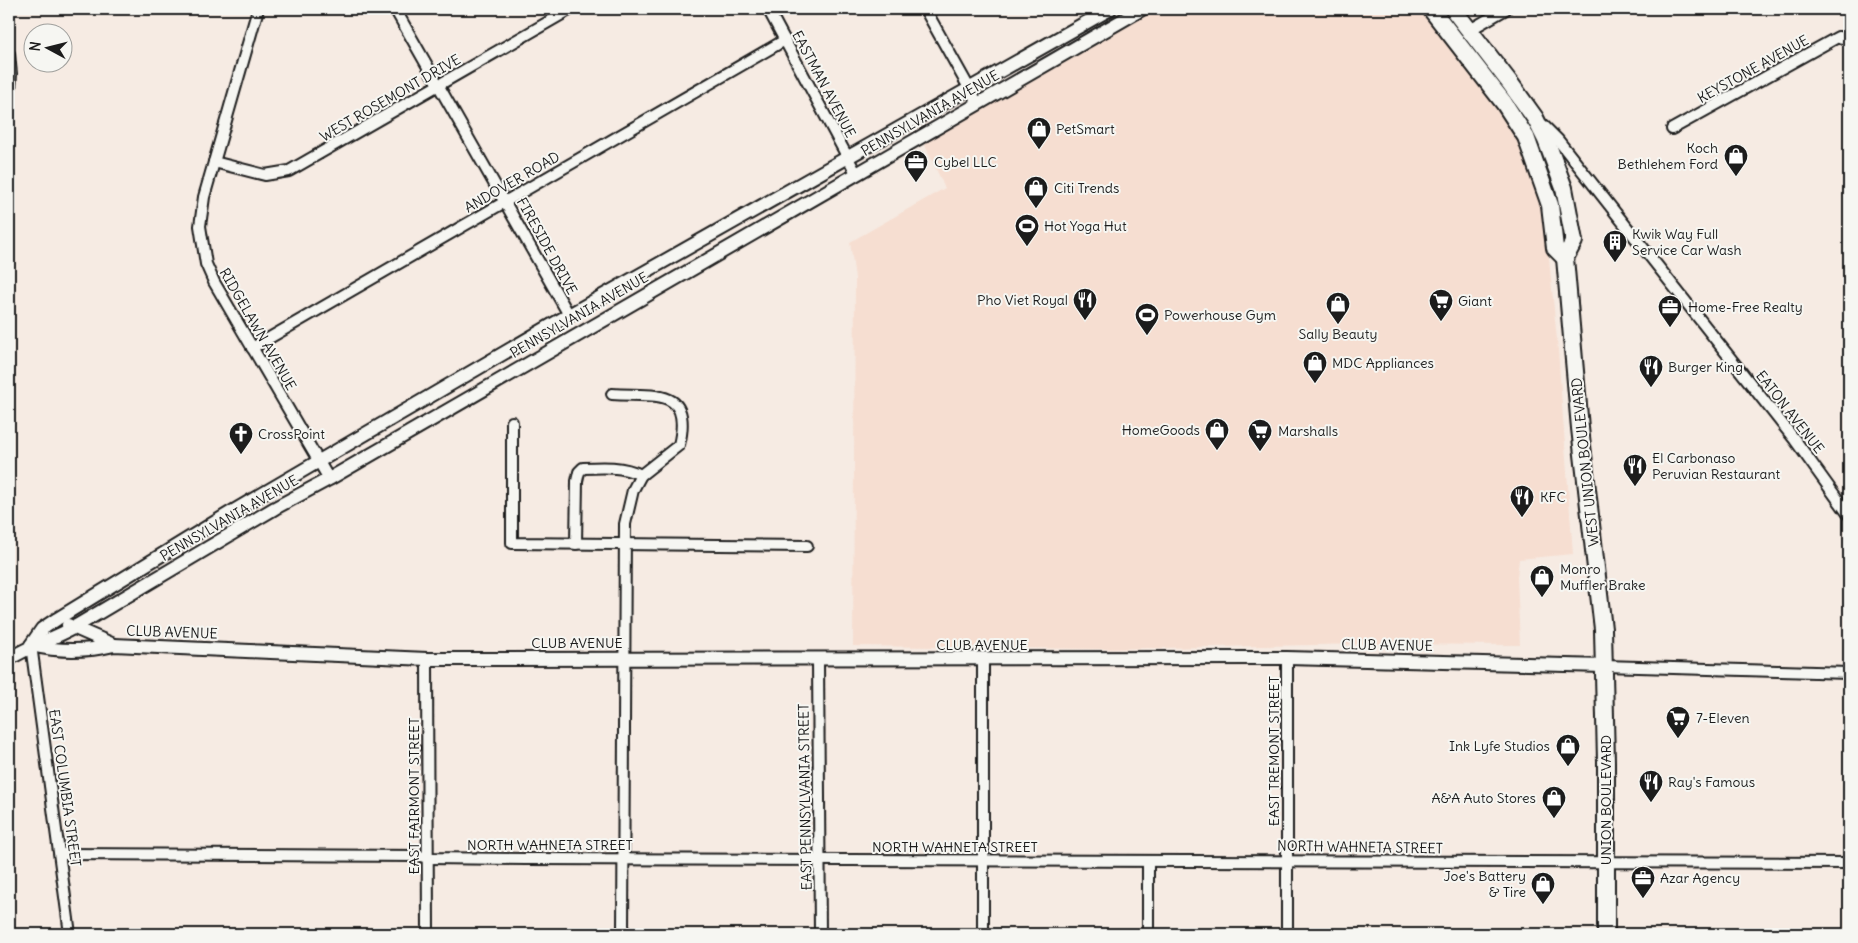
<svg xmlns="http://www.w3.org/2000/svg" width="1858" height="943" font-family="Delius,sans-serif">
<rect width="100%" height="100%" fill="#f6ebe3"/>
<filter id="ink" filterUnits="userSpaceOnUse"><feTurbulence type="fractalNoise" baseFrequency=".02" numOctaves="2"/><feDisplacementMap in="SourceGraphic" scale="10" xChannelSelector="R" yChannelSelector="G"/><feConvolveMatrix kernelMatrix="1 2 1 2 8 2 1 2 1" color-interpolation-filters="sRGB"/></filter>
<g filter="url(#ink)">
<path fill="#f6ded1" d="M1154 9H1426L1450 48 1504 114 1522 142 1540 189 1546 228 1558 350 1573 554 1519 559 1517 577 1520 645 1364 644 1102 649 853 646 855 278 850 242 945 188 922 139Z"/>
<g fill="none" stroke-linecap="round" stroke-linejoin="round">
<defs>
<g id="minor">
<path d="M258 9 204 197 200 226 206 264 214 282 329 479"/>
<path d="M395 9 569 315"/>
<path d="M768 9 856 173"/>
<path d="M925 9 978 104"/>
<path d="M1468 31 1506 9"/>
<path d="M9 54 11 74 9 106"/>
<path d="M1543 125 1558 140 1795 440 1849 515"/>
<path d="M1672 129 1838 37 1849 39"/>
<path d="M214 162 265 175 289 171 571 9"/>
<path d="M252 348 785 40"/>
<path d="M612 394C654 397 693 386 679 445L641 475 633 490 625 524 623 934"/>
<path d="M512 422V543L807 546"/>
<path d="M576 544 577 481 579 472 583 468C603 467 623 466 641 475"/>
<path d="M31 645 70 934"/>
<path d="M427 659 428 934"/>
<path d="M818 660 820 934"/>
<path d="M1604 666 1849 673"/>
<path d="M60 854 420 856 428 858 526 859 1849 863"/>
<path d="M1148 861V934"/>
<path d="M983 934V660"/>
<path d="M1287 934V658"/>
</g>
<g id="tertiary">
<path d="M68 625 114 645"/>
<path d="M31 645C60 652 85 652 114 645L427 659 1287 658 1604 666"/>
<path d="M31 645 42 629 57 619 230 513 569 315 1110 9"/>
<path d="M9 659C31 645 51 640 73 628L275 508 329 479 1142 9"/>
</g>
<g id="primary">
<path d="M1431 9 1504 103 1526 137 1550 205 1555 248 1565 258"/>
<path d="M1453 9 1510 83 1535 118 1546 140 1564 188 1574 241 1565 258 1580 428 1603 629 1606 762V934"/>
</g>
</defs>
<use href="#minor" stroke="#1c1c1c" stroke-width="14"/>
<use href="#tertiary" stroke="#1c1c1c" stroke-width="16"/>
<use href="#primary" stroke="#1c1c1c" stroke-width="20"/>
<use href="#minor" stroke="#f6f6f2" stroke-width="10"/>
<use href="#tertiary" stroke="#f6f6f2" stroke-width="12"/>
<use href="#primary" stroke="#f6f6f2" stroke-width="16"/>
</g>
</g>
<defs>
<symbol id="shop-pin" viewBox="-11 -11 22 30"><path d="M0 17L-7.5 6A9.5 9.5 0 1 1 7.5 6Z" fill="#1c1c1c" stroke="#f6f6f2"/><path d="M-5-2.5h2.3a2.7 3.5 0 0 1 5.4 0H5L5.5 6h-11ZM-1.5-2.5h3a1.5 2.3 0 0 0-3 0Z" fill="#fff"/></symbol>
<symbol id="office-pin" viewBox="-11 -11 22 30"><path d="M0 17L-7.5 6A9.5 9.5 0 1 1 7.5 6Z" fill="#1c1c1c" stroke="#f6f6f2"/><path d="M-6-3h4V-5.5h4V-3h4V5H-6ZM-1-4.5V-3h2v-1.5ZM-6 0V1H6V0Z" fill="#fff"/></symbol>
<symbol id="stadium-pin" viewBox="-11 -11 22 30"><path d="M0 17L-7.5 6A9.5 9.5 0 1 1 7.5 6Z" fill="#1c1c1c" stroke="#f6f6f2"/><path d="M0-5a6.5 5 0 1 0 0 10a6.5 5 0 1 0 0-10ZM-3.5-1.8h7v3.6h-7Z" fill="#fff"/></symbol>
<symbol id="building-pin" viewBox="-11 -11 22 30"><path d="M0 17L-7.5 6A9.5 9.5 0 1 1 7.5 6Z" fill="#1c1c1c" stroke="#f6f6f2"/><path d="M-4-6H4V6H1V3H-1V6H-4ZM-2.5-4.3h1.7v1.8h-1.7ZM.8-4.3h1.7v1.8H.8ZM-2.5-1h1.7V.8h-1.7ZM.8-1h1.7V.8H.8Z" fill="#fff"/></symbol>
<symbol id="restaurant-pin" viewBox="-11 -11 22 30"><path d="M0 17L-7.5 6A9.5 9.5 0 1 1 7.5 6Z" fill="#1c1c1c" stroke="#f6f6f2"/><path d="M-5-6h1v4h1v-4h1v4h1v-4h1v5L-1.5 .5V6h-2V.5L-5-1ZM5-6V6H3V1.5H1.5Q1.5-4 5-6Z" fill="#fff"/></symbol>
<symbol id="supermarket-pin" viewBox="-11 -11 22 30"><path d="M0 17L-7.5 6A9.5 9.5 0 1 1 7.5 6Z" fill="#1c1c1c" stroke="#f6f6f2"/><path d="M-6-5.5h2.5l.6 2H6L4.5 2H-2.5L-4.4-4H-6ZM-1.5 3.2a1.3 1.3 0 1 0 .1 0ZM3 3.2a1.3 1.3 0 1 0 .1 0Z" fill="#fff"/></symbol>
<symbol id="church-pin" viewBox="-11 -11 22 30"><path d="M0 17L-7.5 6A9.5 9.5 0 1 1 7.5 6Z" fill="#1c1c1c" stroke="#f6f6f2"/><path d="M-1.2-6h2.4v3.5h3.3v2.4h-3.3V6h-2.4V-.1h-3.3v-2.4h3.3Z" fill="#fff"/></symbol>
</defs>
<g fill-rule="evenodd">
<use href="#shop-pin" x="1025" y="115" width="28" height="38"/>
<use href="#shop-pin" x="1722" y="142" width="28" height="38"/>
<use href="#office-pin" x="902" y="148" width="28" height="38"/>
<use href="#shop-pin" x="1022" y="174" width="28" height="38"/>
<use href="#stadium-pin" x="1013" y="212" width="28" height="38"/>
<use href="#building-pin" x="1601" y="228" width="28" height="38"/>
<use href="#restaurant-pin" x="1071" y="286" width="28" height="38"/>
<use href="#supermarket-pin" x="1427" y="287" width="28" height="38"/>
<use href="#shop-pin" x="1324" y="290" width="28" height="38"/>
<use href="#office-pin" x="1656" y="293" width="28" height="38"/>
<use href="#stadium-pin" x="1133" y="301" width="28" height="38"/>
<use href="#shop-pin" x="1301" y="349" width="28" height="38"/>
<use href="#restaurant-pin" x="1637" y="353" width="28" height="38"/>
<use href="#shop-pin" x="1203" y="416" width="28" height="38"/>
<use href="#supermarket-pin" x="1246" y="417" width="28" height="38"/>
<use href="#church-pin" x="227" y="420" width="28" height="38"/>
<use href="#restaurant-pin" x="1621" y="452" width="28" height="38"/>
<use href="#restaurant-pin" x="1508" y="483" width="28" height="38"/>
<use href="#shop-pin" x="1528" y="563" width="28" height="38"/>
<use href="#supermarket-pin" x="1664" y="704" width="28" height="38"/>
<use href="#shop-pin" x="1554" y="732" width="28" height="38"/>
<use href="#restaurant-pin" x="1637" y="768" width="28" height="38"/>
<use href="#shop-pin" x="1540" y="784" width="28" height="38"/>
<use href="#office-pin" x="1629" y="864" width="28" height="38"/>
<use href="#shop-pin" x="1529" y="870" width="28" height="38"/>
</g>
<g text-anchor="middle" stroke-width="4" stroke-linejoin="round" paint-order="stroke">
<g font-size="14" fill="#1c1c1c" stroke="#f6f6f2">
<text transform="translate(1753 69) rotate(-29)" y="5">KEYSTONE AVENUE</text>
<text transform="translate(824 84) rotate(62)" y="5">EASTMAN AVENUE</text>
<text transform="translate(390 98) rotate(-30)" y="5">WEST ROSEMONT DRIVE</text>
<text transform="translate(930 113) rotate(-30)" y="5">PENNSYLVANIA AVENUE</text>
<text transform="translate(512 182) rotate(-30)" y="5">ANDOVER ROAD</text>
<text transform="translate(547 246) rotate(61)" y="5">FIRESIDE DRIVE</text>
<text transform="translate(579 315) rotate(-30)" y="5">PENNSYLVANIA AVENUE</text>
<text transform="translate(258 329) rotate(60)" y="5">RIDGELAWN AVENUE</text>
<text transform="translate(1790 412) rotate(52)" y="5">EATON AVENUE</text>
<text transform="translate(1585 462) rotate(-96)" y="5">WEST UNION BOULEVARD</text>
<text transform="translate(229 518) rotate(-30)" y="5">PENNSYLVANIA AVENUE</text>
<text transform="translate(172 632) rotate(2)" y="5">CLUB AVENUE</text>
<text x="577" y="648">CLUB AVENUE</text>
<text x="982" y="650">CLUB AVENUE</text>
<text transform="translate(1387 645) rotate(1)" y="5">CLUB AVENUE</text>
<text transform="translate(1274 751) rotate(-90)" y="5">EAST TREMONT STREET</text>
<text transform="translate(65 788) rotate(82)" y="5">EAST COLUMBIA STREET</text>
<text transform="translate(414 796) rotate(-90)" y="5">EAST FAIRMONT STREET</text>
<text transform="translate(805 797) rotate(-91)" y="5">EAST PENNSYLVANIA STREET</text>
<text transform="translate(1606 800) rotate(-90)" y="5">UNION BOULEVARD</text>
<text x="550" y="850">NORTH WAHNETA STREET</text>
<text x="955" y="852">NORTH WAHNETA STREET</text>
<text transform="translate(1360 847) rotate(1)" y="5">NORTH WAHNETA STREET</text>
</g>
<g font-size="14" fill="#1c1c1c" stroke="#f6f6f2" text-anchor="start">
<text x="1056" y="134">PetSmart</text>
<text x="1718" y="153" text-anchor="end">Koch<tspan x="1718" dy="16">Bethlehem Ford</tspan></text>
<text x="934" y="167">Cybel LLC</text>
<text x="1054" y="193">Citi Trends</text>
<text x="1044" y="231">Hot Yoga Hut</text>
<text x="1632" y="239">Kwik Way Full<tspan x="1632" dy="16">Service Car Wash</tspan></text>
<text x="1068" y="305" text-anchor="end">Pho Viet Royal</text>
<text x="1458" y="306">Giant</text>
<text x="1688" y="312">Home-Free Realty</text>
<text x="1164" y="320">Powerhouse Gym</text>
<text x="1338" y="339" text-anchor="middle">Sally Beauty</text>
<text x="1332" y="368">MDC Appliances</text>
<text x="1668" y="372">Burger King</text>
<text x="1200" y="435" text-anchor="end">HomeGoods</text>
<text x="1278" y="436">Marshalls</text>
<text x="258" y="439">CrossPoint</text>
<text x="1652" y="463">El Carbonaso<tspan x="1652" dy="16">Peruvian Restaurant</tspan></text>
<text x="1540" y="502">KFC</text>
<text x="1560" y="574">Monro<tspan x="1560" dy="16">Muffler Brake</tspan></text>
<text x="1696" y="723">7-Eleven</text>
<text x="1550" y="751" text-anchor="end">Ink Lyfe Studios</text>
<text x="1668" y="787">Ray's Famous</text>
<text x="1536" y="803" text-anchor="end">A&amp;A Auto Stores</text>
<text x="1526" y="881" text-anchor="end">Joe's Battery<tspan x="1526" dy="16">&amp; Tire</tspan></text>
<text x="1660" y="883">Azar Agency</text>
</g>
</g>
<rect width="1858" height="943" fill="none" stroke="#f6f6f2" stroke-width="30"/>
<rect x="15" y="15" width="1828" height="913" fill="none" stroke="#1c1c1c" stroke-width="2" filter="url(#ink)"/>
<g transform="translate(48 48) rotate(277)"><circle r="24" fill="#f6f6f2" stroke="#9f9f9c"/>
<path d="M0-4L9 19L0 12L-9 19Z" fill="#1c1c1c"/>
<text y="-8" font-size="14" font-weight="bold" text-anchor="middle" fill="#1c1c1c">N</text>
</g>
</svg>
